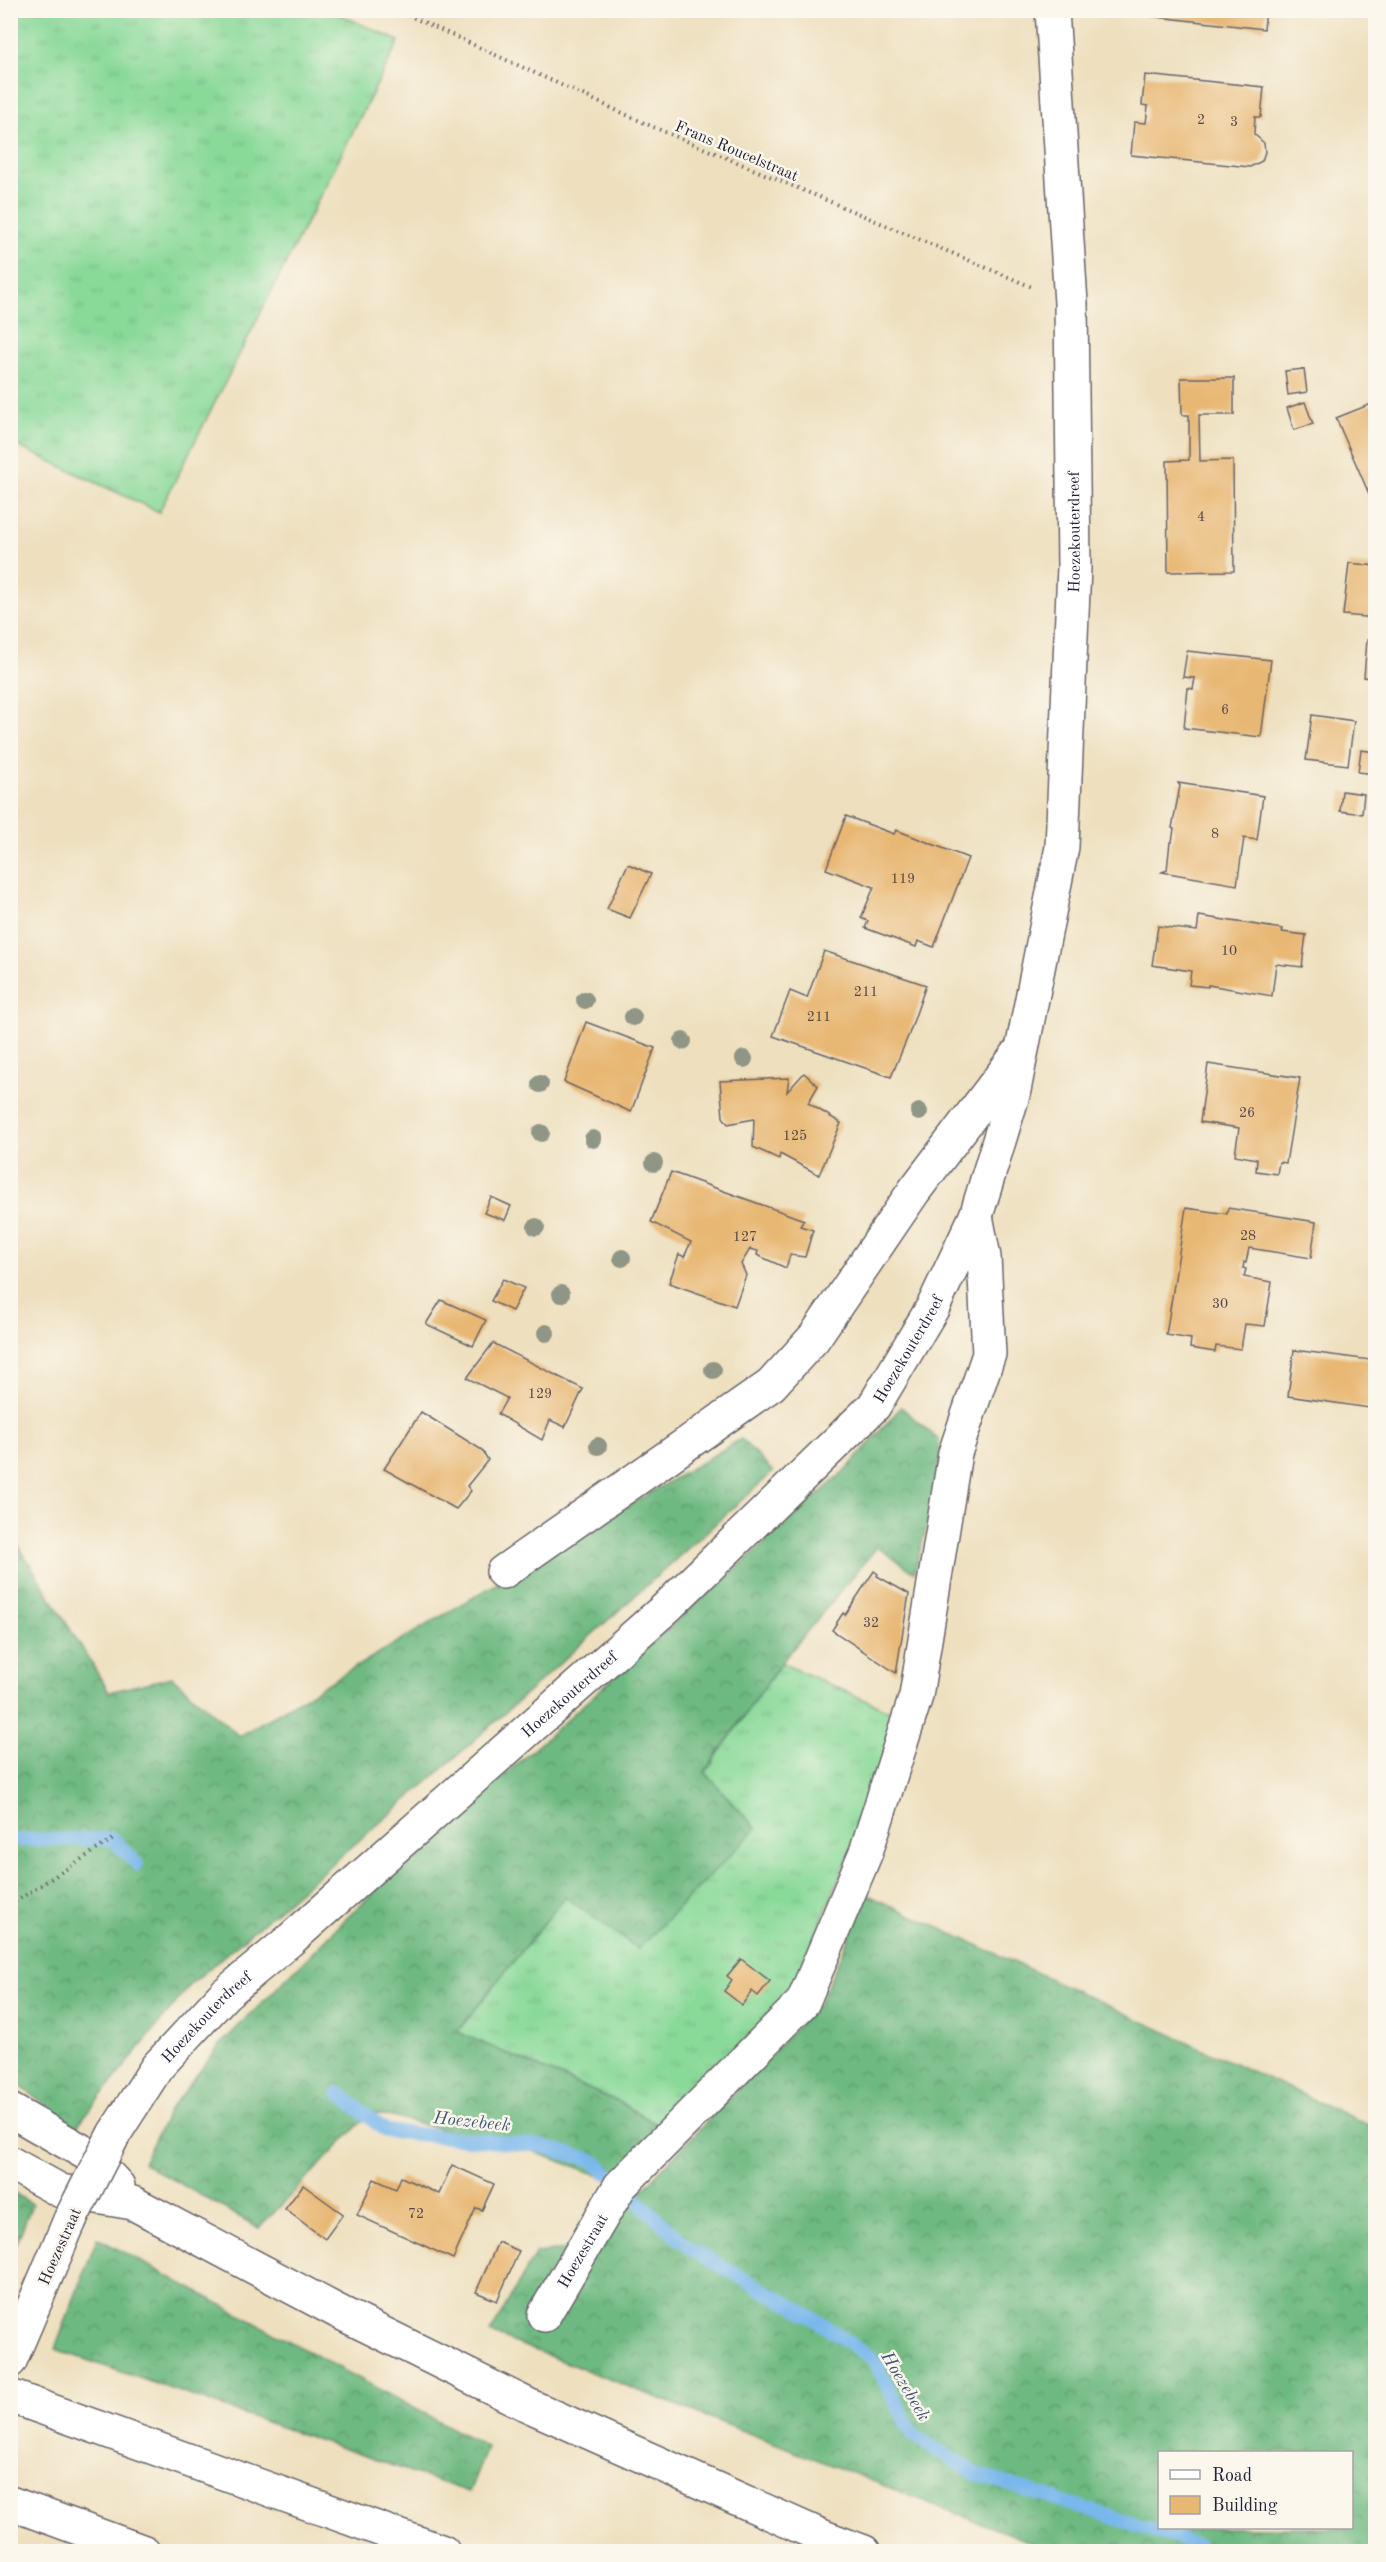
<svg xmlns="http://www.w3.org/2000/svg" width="1386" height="2562" font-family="'Old Standard TT',serif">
<defs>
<pattern id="grass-tufts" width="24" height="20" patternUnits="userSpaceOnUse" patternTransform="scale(1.5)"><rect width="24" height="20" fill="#89d999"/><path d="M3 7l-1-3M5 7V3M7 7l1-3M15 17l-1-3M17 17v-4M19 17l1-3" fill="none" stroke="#76ba85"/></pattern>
<pattern id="forest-crowns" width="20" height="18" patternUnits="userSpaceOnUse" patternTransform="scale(1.5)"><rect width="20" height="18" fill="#6eb981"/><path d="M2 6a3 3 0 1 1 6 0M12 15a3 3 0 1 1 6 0" fill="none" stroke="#5a966b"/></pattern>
</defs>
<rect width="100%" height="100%" fill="#fbf7ec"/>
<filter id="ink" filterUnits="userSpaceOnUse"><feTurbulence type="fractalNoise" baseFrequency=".0167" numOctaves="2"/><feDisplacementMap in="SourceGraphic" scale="12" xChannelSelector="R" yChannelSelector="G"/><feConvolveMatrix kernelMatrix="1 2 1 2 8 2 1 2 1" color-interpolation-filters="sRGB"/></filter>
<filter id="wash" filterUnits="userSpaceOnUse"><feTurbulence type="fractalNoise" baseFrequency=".008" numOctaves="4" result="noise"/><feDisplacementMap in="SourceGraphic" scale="24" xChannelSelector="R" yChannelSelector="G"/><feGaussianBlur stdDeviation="1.35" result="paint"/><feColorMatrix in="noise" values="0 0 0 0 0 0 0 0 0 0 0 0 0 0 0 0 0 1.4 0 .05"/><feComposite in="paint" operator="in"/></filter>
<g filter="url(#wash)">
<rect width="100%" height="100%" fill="#eee0bf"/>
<g fill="url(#grass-tufts)" stroke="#567e6a" stroke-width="1.5">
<path d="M11 10 332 11 399 41 159 512 11 443Z"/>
<path d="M781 1663 897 1714 869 1809 792 1990 661 2127 621 2103 457 2032 565 1897 756 1828 705 1773Z"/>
</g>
<g fill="url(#forest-crowns)" stroke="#486e5e" stroke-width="1.5" fill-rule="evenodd">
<path d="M901 1407 939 1440 941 1475 914 1572 877 1547 781 1663 705 1772 756 1829 638 1949 565 1897 457 2032 621 2103 661 2127 612 2180 526 2149 371 2112 259 2228 143 2163 169 2110 222 2043 365 1900 848 1468Z"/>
<path d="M741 1439 773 1472 430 1780 192 1983 76 2127 11 2079 10 1532 109 1692 172 1677 239 1736Z"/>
<path d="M868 1895 1375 2128V2551H1053L490 2333 536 2253 594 2247 615 2218 819 2004ZM1160 2452H1352V2528H1160Z"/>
<path d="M11 2191 32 2204 11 2258Z"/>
<path d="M97 2238 487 2447 469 2492 55 2349Z"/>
</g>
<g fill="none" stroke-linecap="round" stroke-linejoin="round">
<g stroke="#79b7ec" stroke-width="14">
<path d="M10 1840 113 1839 137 1864"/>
<path d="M339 2093 386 2131 540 2146 593 2160 607 2173"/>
<path d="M634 2198 692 2250 807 2314 873 2359 913 2435 976 2474 1181 2539 1207 2552"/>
</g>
</g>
<g id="blocks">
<g fill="#e8b773">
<path d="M1149 10H1266L1264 29 1149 16Z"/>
<path d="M1145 75 1264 87 1261 117H1255L1254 134 1264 143 1265 152 1262 161 1250 167 1131 155 1134 122 1146 123 1148 106 1142 105Z"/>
<path d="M1304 369 1307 392 1288 395 1285 371Z"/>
<path d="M1181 378H1234V415H1199L1200 461 1233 460 1234 571 1168 572 1167 461 1189 460V415H1182Z"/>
<path d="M1305 402 1313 424 1294 430 1287 408Z"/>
<path d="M1376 402V510L1336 418Z"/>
<path d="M1349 563 1376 566V618L1343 615Z"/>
<path d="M1367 640H1376V679L1364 677Z"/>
<path d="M1187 651 1271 660 1261 737 1184 728 1188 688 1193 689 1195 678 1183 677Z"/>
<path d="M1312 715 1354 721 1348 765 1306 760Z"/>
<path d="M1361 750 1376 752V774L1358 772Z"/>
<path d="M1178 783 1263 796 1257 840 1244 838 1237 885 1162 872 1167 870 1170 842H1172L1174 829 1172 828 1180 786Z"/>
<path d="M1342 791 1364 794 1362 814 1340 811Z"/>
<path d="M846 816 894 834 896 830 968 858 934 947 918 941 916 947 865 928 868 921 861 918 874 887 826 869Z"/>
<path d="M628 864 651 874 630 918 607 909Z"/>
<path d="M1199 916 1283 929 1282 932 1306 935 1302 967 1276 964 1272 996 1208 985V987L1189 985 1191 971 1152 965 1158 926 1197 931Z"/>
<path d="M824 951 926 985 909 1034 891 1077 773 1036 790 991 807 998Z"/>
<path d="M586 1022 655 1048 631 1112 564 1082Z"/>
<path d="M1208 1064 1300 1078 1286 1163 1279 1162 1277 1174 1256 1171 1257 1159 1235 1155 1239 1128 1200 1122Z"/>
<path d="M804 1073 818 1086 808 1103 841 1123 819 1175 780 1154 779 1159 753 1147 754 1119 728 1124 723 1117 720 1081 789 1078 787 1092Z"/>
<path d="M671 1172 804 1220 800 1226 813 1230 805 1257 790 1255 786 1268 757 1255 758 1251 750 1249 741 1264 746 1275 735 1306 669 1283 679 1254 684 1257 691 1242 651 1222Z"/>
<path d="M491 1197 511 1206 505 1220 484 1213Z"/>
<path d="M1186 1208 1227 1214 1228 1208 1316 1222 1311 1258 1249 1248 1246 1263 1244 1262 1243 1268 1246 1269 1244 1277 1272 1282 1265 1326 1245 1324 1241 1349 1216 1346 1215 1352 1190 1348 1191 1339 1166 1335Z"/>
<path d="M503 1279 524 1288 512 1311 491 1301Z"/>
<path d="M441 1300 486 1320 473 1346 426 1324Z"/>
<path d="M493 1343 583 1389 565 1427 550 1420 542 1440 498 1414 507 1398 467 1378Z"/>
<path d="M1294 1350 1370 1360 1371 1352 1376 1353V1409L1288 1396Z"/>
<path d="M421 1412 482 1450 488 1460 467 1486 471 1491 456 1509 384 1469Z"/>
<path d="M874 1571 878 1574 877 1576 909 1594 896 1673 832 1630 843 1613 845 1615Z"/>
<path d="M741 1959 770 1981 758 1996 752 1991 742 2005 724 1991 732 1980 727 1976Z"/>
<path d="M452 2165 494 2184 482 2210 476 2208 453 2259 357 2215 374 2179 396 2189 401 2177 439 2194Z"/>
<path d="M303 2185 343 2214 325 2239 285 2209Z"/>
<path d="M498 2242 519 2251 497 2301 476 2292Z"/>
</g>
</g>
</g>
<g filter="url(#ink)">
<use href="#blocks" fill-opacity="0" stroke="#696469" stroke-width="1.5"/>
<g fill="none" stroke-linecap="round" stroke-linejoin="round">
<defs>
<g id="minor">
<path d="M503 1572 771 1385 814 1338 914 1191 1021 1050"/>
<path id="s1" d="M544 2315 620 2186 803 2002 866 1852 916 1696 955 1453 989 1354 984 1257 976 1216"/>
</g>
<g id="tertiary">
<path id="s2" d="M114 2134 157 2067 225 1994 290 1940 666 1608 874 1406 933 1307 976 1216 1013 1095 1062 847 1074 567 1071 303 1052 10"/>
<path d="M10 2361 70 2220"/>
</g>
<g id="motorway">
<path d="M10 2110 89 2155 118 2186"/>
<path d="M10 2163 61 2191 133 2203 339 2312 530 2406 826 2538 864 2552"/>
<path d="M10 2396 443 2552"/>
<path d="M10 2503 144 2552"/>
</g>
</defs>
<use href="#minor" stroke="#696469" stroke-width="36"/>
<use href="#tertiary" stroke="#696469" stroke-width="36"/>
<use href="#motorway" stroke="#696469" stroke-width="36"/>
<g stroke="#696469" stroke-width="4" stroke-dasharray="1.5 4.5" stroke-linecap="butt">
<path d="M397 10 651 126 1032 287"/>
<path d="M10 1905 113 1839"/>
</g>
<use href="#minor" stroke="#fff" stroke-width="33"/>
<use href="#tertiary" stroke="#fff" stroke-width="33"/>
<use href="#motorway" stroke="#fff" stroke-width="33"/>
<defs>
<path id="tertiary-bridge" d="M70 2220 114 2134"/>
</defs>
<use href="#tertiary-bridge" stroke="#696469" stroke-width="36" stroke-linecap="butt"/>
<use href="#tertiary-bridge" stroke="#fff" stroke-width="33"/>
</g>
<g fill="#8f9686">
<circle cx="585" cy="1000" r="9"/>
<circle cx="633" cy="1017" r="9"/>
<circle cx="683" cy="1041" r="9"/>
<circle cx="744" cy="1059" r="9"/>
<circle cx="540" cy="1084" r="9"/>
<circle cx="919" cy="1112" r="9"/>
<circle cx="541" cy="1133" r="9"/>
<circle cx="593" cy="1139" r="9"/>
<circle cx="654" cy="1163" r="9"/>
<circle cx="536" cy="1227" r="9"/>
<circle cx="622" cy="1258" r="9"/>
<circle cx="561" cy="1294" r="9"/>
<circle cx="546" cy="1333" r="9"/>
<circle cx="713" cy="1370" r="9"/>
<circle cx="598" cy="1446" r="9"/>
</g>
</g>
<g text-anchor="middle" stroke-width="5" stroke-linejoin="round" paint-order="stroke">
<g font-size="14" fill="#544749">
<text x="1201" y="124">2</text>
<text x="1234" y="126">3</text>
<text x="1201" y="521">4</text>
<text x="1225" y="714">6</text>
<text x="1215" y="838">8</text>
<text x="903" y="883">119</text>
<text x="1229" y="955">10</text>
<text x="866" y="996">211</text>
<text x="819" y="1021">211</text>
<text x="1247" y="1117">26</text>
<text x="795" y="1140">125</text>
<text x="1248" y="1240">28</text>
<text x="745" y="1241">127</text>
<text x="1220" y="1308">30</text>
<text x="540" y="1398">129</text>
<text x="871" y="1627">32</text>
<text x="416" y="2218">72</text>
</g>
<g font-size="16" fill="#22223b" stroke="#fbf7ec">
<text transform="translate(737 150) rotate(23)" y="6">Frans Roucelstraat</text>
<text dy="6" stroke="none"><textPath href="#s2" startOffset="1966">Hoezekouterdreef</textPath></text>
<text dy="6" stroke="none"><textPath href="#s2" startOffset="1122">Hoezekouterdreef</textPath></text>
<text dy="6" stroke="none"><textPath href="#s2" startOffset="636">Hoezekouterdreef</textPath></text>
<text dy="6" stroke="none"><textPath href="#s2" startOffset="150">Hoezekouterdreef</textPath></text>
<text transform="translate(59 2246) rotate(-66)" y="6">Hoezestraat</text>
<text dy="6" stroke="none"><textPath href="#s1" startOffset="75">Hoezestraat</textPath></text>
</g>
<g font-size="18" font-style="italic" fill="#405679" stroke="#fbf7ec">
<text transform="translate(472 2121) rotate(6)" y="6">Hoezebeek</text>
<text transform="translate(906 2386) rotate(59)" y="6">Hoezebeek</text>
</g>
</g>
<rect width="1386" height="2562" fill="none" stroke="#fbf7ec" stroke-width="36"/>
<rect x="1158" y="2451" width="195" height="78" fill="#fbf7ec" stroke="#a4a2a5" stroke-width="1.5"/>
<rect x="1170" y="2470" width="30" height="9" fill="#ffffff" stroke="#a4a2a5" stroke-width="1.5"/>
<text x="1212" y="2481" font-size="18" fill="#22223b">Road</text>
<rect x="1170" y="2496" width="30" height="18" fill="#e8b773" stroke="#a4a2a5" stroke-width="1.5"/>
<text x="1212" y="2511" font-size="18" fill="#22223b">Building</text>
</svg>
